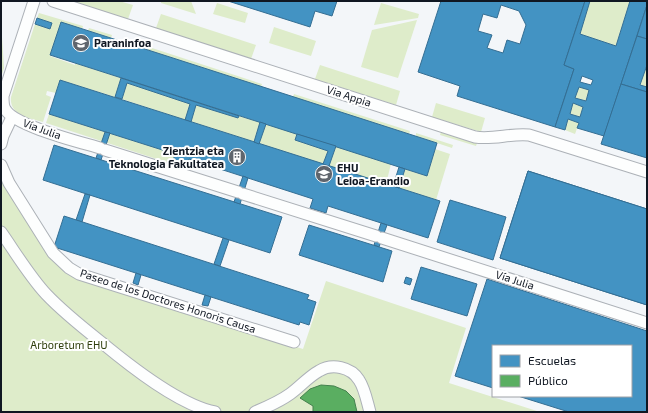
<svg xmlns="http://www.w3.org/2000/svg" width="648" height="413" font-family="'Exo 2',sans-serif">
<rect width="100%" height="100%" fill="#f3f6f9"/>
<g fill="#deecca">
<path d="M71 1H119L133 5 128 19Z"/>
<path d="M161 1H191L196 14 161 3Z"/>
<path d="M590 1H630L616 46 580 34Z"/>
<path d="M217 3 248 13 245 23 213 14Z"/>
<path d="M381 3 419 14 418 18 374 25Z"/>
<path d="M39 13 83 26 82 29 61 23 50 56 75 65V63L121 78 115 97 60 80 56 93 47 91 46 95 51 97 43 122C29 118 9 115 11 97L35 24 50 29 52 23 37 18Z"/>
<path d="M161 14 256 45 251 59 156 28Z"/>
<path d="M417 20 398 78 361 67 372 30Z"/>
<path d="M1 21 4 68 1 77Z"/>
<path d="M274 27 316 41 311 56 269 43Z"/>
<path d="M89 28 112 35 111 38 88 31Z"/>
<path d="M149 47 262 84 261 87 148 50Z"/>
<path d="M646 64 647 65V87L640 85Z"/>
<path d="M320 65 400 91 396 105 315 79Z"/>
<path d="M127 83 190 104 185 120 122 99Z"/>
<path d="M579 87 589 90 586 101 575 98Z"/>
<path d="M294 94 410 131 409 134 293 97Z"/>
<path d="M436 103 485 118 481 132 432 117Z"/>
<path d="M573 103 583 107 580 117 570 114Z"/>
<path d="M196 105 238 118 239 116 260 122 254 142 191 122Z"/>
<path d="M49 114 175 154 172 164 46 123Z"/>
<path d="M568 119 579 123 575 134 565 130Z"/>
<path d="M266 124 297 134 295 140 328 151 323 164 259 144Z"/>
<path d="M441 132 477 143 476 146 440 135Z"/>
<path d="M416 133 453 145 452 148 416 136Z"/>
<path d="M336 146 391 164 386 184 329 166Z"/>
<path d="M435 149 450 154 436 200 399 188 405 169 426 176Z"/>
<path d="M1 178 72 275 303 349 326 281 466 328 449 383 540 412H1Z"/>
</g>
<g fill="#4393c3" stroke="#346e93" fill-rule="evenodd">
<path d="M228 1H337L332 16 315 11 310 27Z"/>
<path d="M441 1H585L564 65 574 69 555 127 457 96 460 86 418 72ZM501 5 519 11 526 25 520 44 507 40 503 53 487 48 492 35 478 31 483 14 497 18Z"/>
<path d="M585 1H590L580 34 616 46 630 1H647V5L604 136 577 128 579 123 568 119 565 130 555 127 574 69 564 65ZM582 76 593 80 591 85 580 82ZM579 87 589 90 586 101 575 98ZM573 103 583 107 580 117 570 114Z"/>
<path d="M647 5V39L637 36Z"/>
<path d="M37 18 52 23 50 29 35 24Z"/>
<path d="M61 22 437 143 427 176 50 55Z"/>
<path d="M637 36 647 39V65L640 85 647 87V92L621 84Z"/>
<path d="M121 78 239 116 238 118 196 105 191 122 185 120 190 104 127 83 122 99 115 97Z"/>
<path d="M60 80 440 201 428 238 328 206 326 213 310 208 313 199 189 159 186 168 172 164 175 154 49 114Z"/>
<path d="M621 84 647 92V158L601 144Z"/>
<path d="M260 122 266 124 259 144 254 142Z"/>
<path d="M105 132 110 133 101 160 96 158Z"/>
<path d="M297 134 336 146 329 166 323 164 328 151 295 140Z"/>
<path d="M54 145 282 217 270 253 43 180Z"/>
<path d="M399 167 405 169 399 188 393 186Z"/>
<path d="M528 171 647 209V305L500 258Z"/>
<path d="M528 171 647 209V305L500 258Z"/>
<path d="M243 176 248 178 240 204 234 202Z"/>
<path d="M85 194 90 195 82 222 76 220Z"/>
<path d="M450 200 506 217 493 260 437 242Z"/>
<path d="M64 216 309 295 307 299 316 302 309 325 300 322 299 325 54 247Z"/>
<path d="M381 223 387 225 379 247 374 245Z"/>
<path d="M309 225 392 251 383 282 299 255Z"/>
<path d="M223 238 229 240 220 266 214 264Z"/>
<path d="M421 267 477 284 467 316 411 299Z"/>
<path d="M136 273 141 275 138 285 133 283Z"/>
<path d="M406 277 412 279 410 285 404 283Z"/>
<path d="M487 279 647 331V412H569L518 396H631V346H493V388L455 376Z"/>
<path d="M205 295 211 297 208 306 202 305Z"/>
</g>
<path fill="#5aae61" stroke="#44814e" d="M321 385 334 386 346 391 354 399 357 412H313V406L300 398 310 389Z"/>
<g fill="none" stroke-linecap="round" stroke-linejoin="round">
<defs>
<g id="street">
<path d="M34 1 3 96C3 100 3 106 5 109 14 126 80 142 100 148"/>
<path d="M53 1 475 137C493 140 511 133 529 135L647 172"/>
<path d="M1 144 3 136 12 117"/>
<path d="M105 150 238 192"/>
<path d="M1 165 9 183 53 253 69 268 79 274 294 342"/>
<path d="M243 194 376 236"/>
<path d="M1 232C15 252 30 277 46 294 63 312 82 327 101 342 130 366 179 405 215 412"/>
<path d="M382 238 647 323"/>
<path d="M255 412C267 407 279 402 290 394 300 387 308 377 319 371 332 363 351 367 359 380 365 389 367 402 370 412"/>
</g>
</defs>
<use href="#street" stroke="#acb1b7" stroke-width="13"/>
<use href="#street" stroke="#fdfefe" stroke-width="11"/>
</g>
<defs>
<symbol id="university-disc" viewBox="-11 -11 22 22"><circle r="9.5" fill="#5f656d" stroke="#fff"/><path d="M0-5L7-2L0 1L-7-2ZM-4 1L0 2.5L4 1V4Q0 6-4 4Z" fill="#fff"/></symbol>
<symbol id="building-disc" viewBox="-11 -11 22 22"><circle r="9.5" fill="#5f656d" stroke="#fff"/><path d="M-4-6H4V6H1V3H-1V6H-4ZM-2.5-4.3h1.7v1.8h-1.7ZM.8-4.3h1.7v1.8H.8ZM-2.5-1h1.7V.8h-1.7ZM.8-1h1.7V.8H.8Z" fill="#fff"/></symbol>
</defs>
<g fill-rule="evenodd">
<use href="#university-disc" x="71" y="33" width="20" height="20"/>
<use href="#building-disc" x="227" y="147" width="20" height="20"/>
<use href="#university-disc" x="314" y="164" width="20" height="20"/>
</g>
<g text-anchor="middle" stroke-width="4" stroke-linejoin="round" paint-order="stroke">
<g font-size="11" font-weight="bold" fill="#101722" stroke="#fff" text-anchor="start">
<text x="94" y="47">Paraninfoa</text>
<text x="224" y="155" text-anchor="end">Zientzia eta<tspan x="224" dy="13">Teknologia Fakultatea</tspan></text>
<text x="337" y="172">EHU<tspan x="337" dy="13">Leioa-Erandio</tspan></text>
</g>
<g font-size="11" fill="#101722" stroke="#fff">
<text transform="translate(349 96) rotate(18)" y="4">Via Appia</text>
<text transform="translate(42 129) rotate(20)" y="4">Vía Julia</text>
<text transform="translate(515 280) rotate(18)" y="4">Vía Julia</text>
<text transform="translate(168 301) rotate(18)" y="4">Paseo de los Doctores Honoris Causa</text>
</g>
<g font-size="11" fill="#303f0d" stroke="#fff">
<text x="69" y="349">Arboretum EHU</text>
</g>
</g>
<rect width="648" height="413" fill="none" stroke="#101722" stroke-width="4"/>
<rect x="492" y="345" width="140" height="52" fill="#ffffff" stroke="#9fa2a7"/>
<rect x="500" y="355" width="20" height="12" fill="#4393c3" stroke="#9fa2a7"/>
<text x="528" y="365" font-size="12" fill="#101722">Escuelas</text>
<rect x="500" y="375" width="20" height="12" fill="#5aae61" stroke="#9fa2a7"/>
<text x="528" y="385" font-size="12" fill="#101722">Público</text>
</svg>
